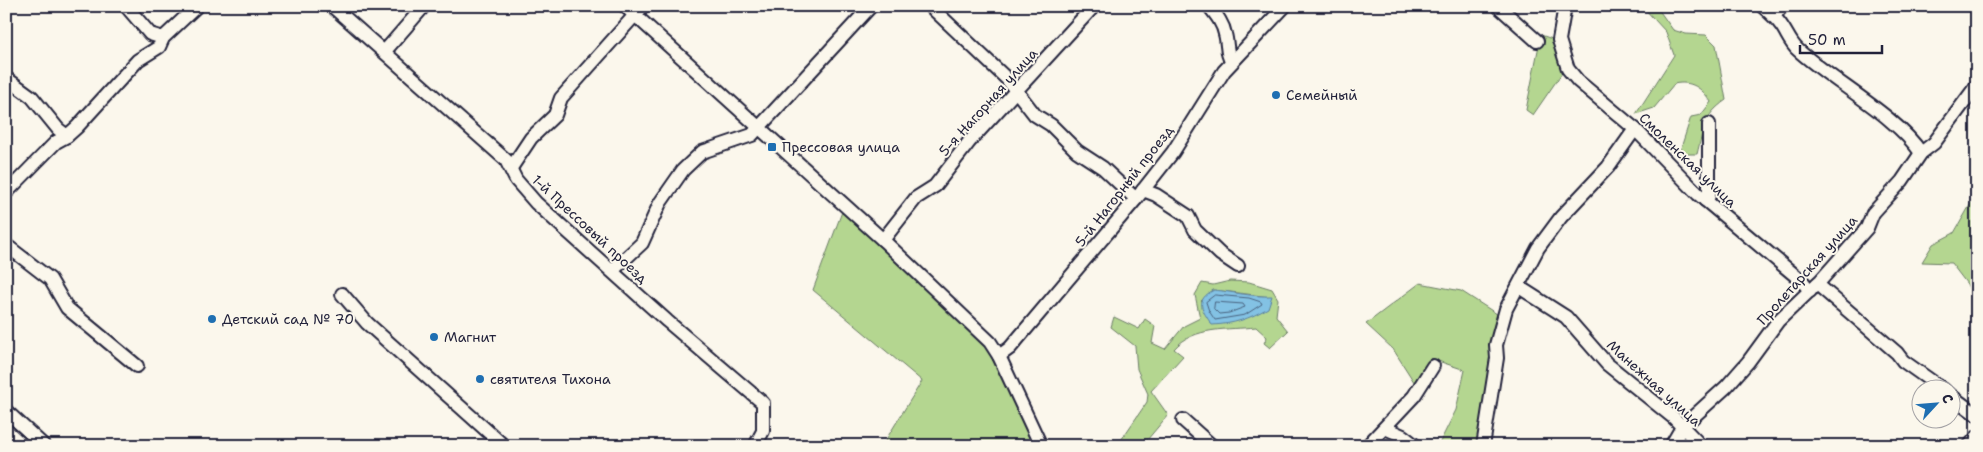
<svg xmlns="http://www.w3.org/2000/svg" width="1983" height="452" font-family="'Shantell Sans',sans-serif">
<rect width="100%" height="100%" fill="#fbf7ec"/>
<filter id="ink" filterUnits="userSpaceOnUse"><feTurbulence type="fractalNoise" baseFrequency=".02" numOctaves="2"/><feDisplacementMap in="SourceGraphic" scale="10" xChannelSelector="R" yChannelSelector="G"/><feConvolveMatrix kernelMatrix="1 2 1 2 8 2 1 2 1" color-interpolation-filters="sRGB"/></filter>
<g filter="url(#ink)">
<g fill="#b4d690" stroke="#6b7c66" fill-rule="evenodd">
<path d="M1642 6H1656L1673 30 1686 34 1706 35 1716 45 1726 100C1702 117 1704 128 1697 154H1679L1691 117 1701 115 1711 102C1702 88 1691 80 1674 84L1654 108 1636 114 1674 55 1666 32Z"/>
<path d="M1541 35 1555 40 1564 70 1533 115 1526 110Z"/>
<path d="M1977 193V305L1967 284 1951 263 1922 262 1933 244 1954 233Z"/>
<path d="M843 209 984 344 996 362 1036 446H882L922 381 813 290Z"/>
<path d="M1230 281 1249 282 1272 289 1278 299 1276 316 1288 331 1270 348 1264 343 1267 337 1256 327C1228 330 1194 326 1174 349L1183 356 1151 391 1168 415 1142 446H1117L1147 402 1148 394 1137 369 1135 346 1111 327 1114 317 1139 329 1145 319 1155 326 1152 343 1165 349 1184 326 1200 318 1195 295 1202 283 1213 285ZM1213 290C1233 292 1253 295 1271 297L1201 301Z"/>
<path d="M1420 283 1461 291 1500 316 1480 446H1438L1456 410 1465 370 1432 359 1416 385 1393 349 1366 324Z"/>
</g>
<path fill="#83c2e4" stroke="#5c82a0" d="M1214 290C1233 292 1253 297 1272 296L1268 308C1249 319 1234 324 1212 325 1202 310 1194 300 1214 290Z"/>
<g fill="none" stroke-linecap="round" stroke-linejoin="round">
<g stroke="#49627f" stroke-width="1">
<path d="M1215 295 1249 298 1261 302 1262 304 1245 315 1215 320 1209 311 1206 302Z"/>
<path d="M1215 302 1243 304 1245 307 1229 313 1219 314 1214 309Z"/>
</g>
<defs>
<g id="minor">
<path d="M126 6 150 34 163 38"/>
<path d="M332 6 506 160 516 180 536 203 667 321 763 403V431L755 446"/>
<path d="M625 6 883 240 990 342 999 356 1041 446"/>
<path d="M930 6 1007 79 1035 115 1051 125 1077 151 1103 168 1136 199"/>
<path d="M1209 6C1216 15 1223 23 1225 34 1228 44 1226 55 1232 62"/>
<path d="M1498 6 1537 41"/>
<path d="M1565 6 1559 40 1568 69 1578 81 1635 129 1698 194 1803 282 1810 291"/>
<path d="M1762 6C1769 12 1776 18 1781 25 1787 33 1790 43 1798 50 1833 82 1897 116 1921 153"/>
<path d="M1774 16 1782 6"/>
<path d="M385 51 424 6"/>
<path d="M6 78 32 97 58 129 67 136"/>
<path d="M511 168 531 138 555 115 561 98 643 6"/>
<path d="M1143 190 1156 195 1188 216 1195 230 1220 254 1238 266"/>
<path d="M6 193 56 142 67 136 77 127 138 60 159 47 163 38 197 6"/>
<path d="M1705 200 1709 196V124"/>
<path d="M883 240 916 198 935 186 969 142 1094 6"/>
<path d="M6 245 50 279 67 308 137 366"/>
<path d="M612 271 642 243 660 203 683 170 702 152 752 135 871 6"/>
<path d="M1817 284 1897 353 1903 361 1944 390"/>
<path d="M1519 287 1566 317 1607 364 1674 418 1701 446"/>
<path d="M342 294 367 323 504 446"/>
<path d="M999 356 1010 348 1136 199 1173 152 1224 71 1285 6"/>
<path d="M1950 395 1977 415"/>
<path d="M6 411 44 446"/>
<path d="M1183 420 1212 446"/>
<path d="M1385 428 1403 436 1416 446"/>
<path d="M1367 446 1414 396 1433 366"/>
<path d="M1483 446 1497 358 1496 345 1506 309 1538 248 1561 217 1608 167 1635 129"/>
<path d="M1671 446 1682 427 1726 387 1748 362 1778 321 1821 280 1867 228 1873 213 1902 181 1921 153 1934 143 1977 85"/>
<path d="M1969 446 1977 437"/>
</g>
</defs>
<use href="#minor" stroke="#22223b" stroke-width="16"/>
<use href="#minor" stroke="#fbf7ec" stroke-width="12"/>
<path stroke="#22223b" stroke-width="1" d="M6 420 35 446"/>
</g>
</g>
<g fill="#1f6fb2" stroke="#fbf7ec" stroke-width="2">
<circle cx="1276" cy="95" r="5"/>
<rect x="767" y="142" width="10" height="10" rx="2.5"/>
<circle cx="212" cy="319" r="5"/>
<circle cx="434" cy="337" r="5"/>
<circle cx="480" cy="379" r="5"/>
</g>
<g text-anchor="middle" stroke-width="4" stroke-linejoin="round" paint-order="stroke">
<g font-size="14" fill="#22223b" stroke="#fbf7ec" text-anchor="start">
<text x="1286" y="100">Семейный</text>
<text x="782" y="152">Прессовая улица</text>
<text x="222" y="324">Детский сад № 70</text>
<text x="444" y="342">Магнит</text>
<text x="490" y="384">святителя Тихона</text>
</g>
<g font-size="14" fill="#22223b" stroke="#fbf7ec">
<text transform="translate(988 102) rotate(-48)" y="5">5-я Нагорная улица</text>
<text transform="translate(1688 160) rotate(44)" y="5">Смоленская улица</text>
<text transform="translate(1124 186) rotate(-52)" y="5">5-й Нагорный проезд</text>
<text transform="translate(590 229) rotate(43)" y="5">1-й Прессовый проезд</text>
<text transform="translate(1807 270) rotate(-48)" y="5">Пролетарская улица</text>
<text transform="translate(1654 383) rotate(42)" y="5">Манежная улица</text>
</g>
</g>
<rect width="1983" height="452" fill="none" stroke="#fbf7ec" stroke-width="25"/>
<rect x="12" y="12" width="1958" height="427" fill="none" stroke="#22223b" stroke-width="2" filter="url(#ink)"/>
<g transform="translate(1936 404) rotate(64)"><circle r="24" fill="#fbf7ec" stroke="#a4a2a5"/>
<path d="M0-4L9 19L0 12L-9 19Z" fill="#1f6fb2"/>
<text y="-8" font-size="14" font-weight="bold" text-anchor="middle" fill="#22223b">С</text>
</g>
<path d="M1800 45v8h82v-8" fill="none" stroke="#22223b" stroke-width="2.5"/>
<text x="1808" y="45" font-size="15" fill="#22223b" stroke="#fbf7ec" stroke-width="4" paint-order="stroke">50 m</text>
</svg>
